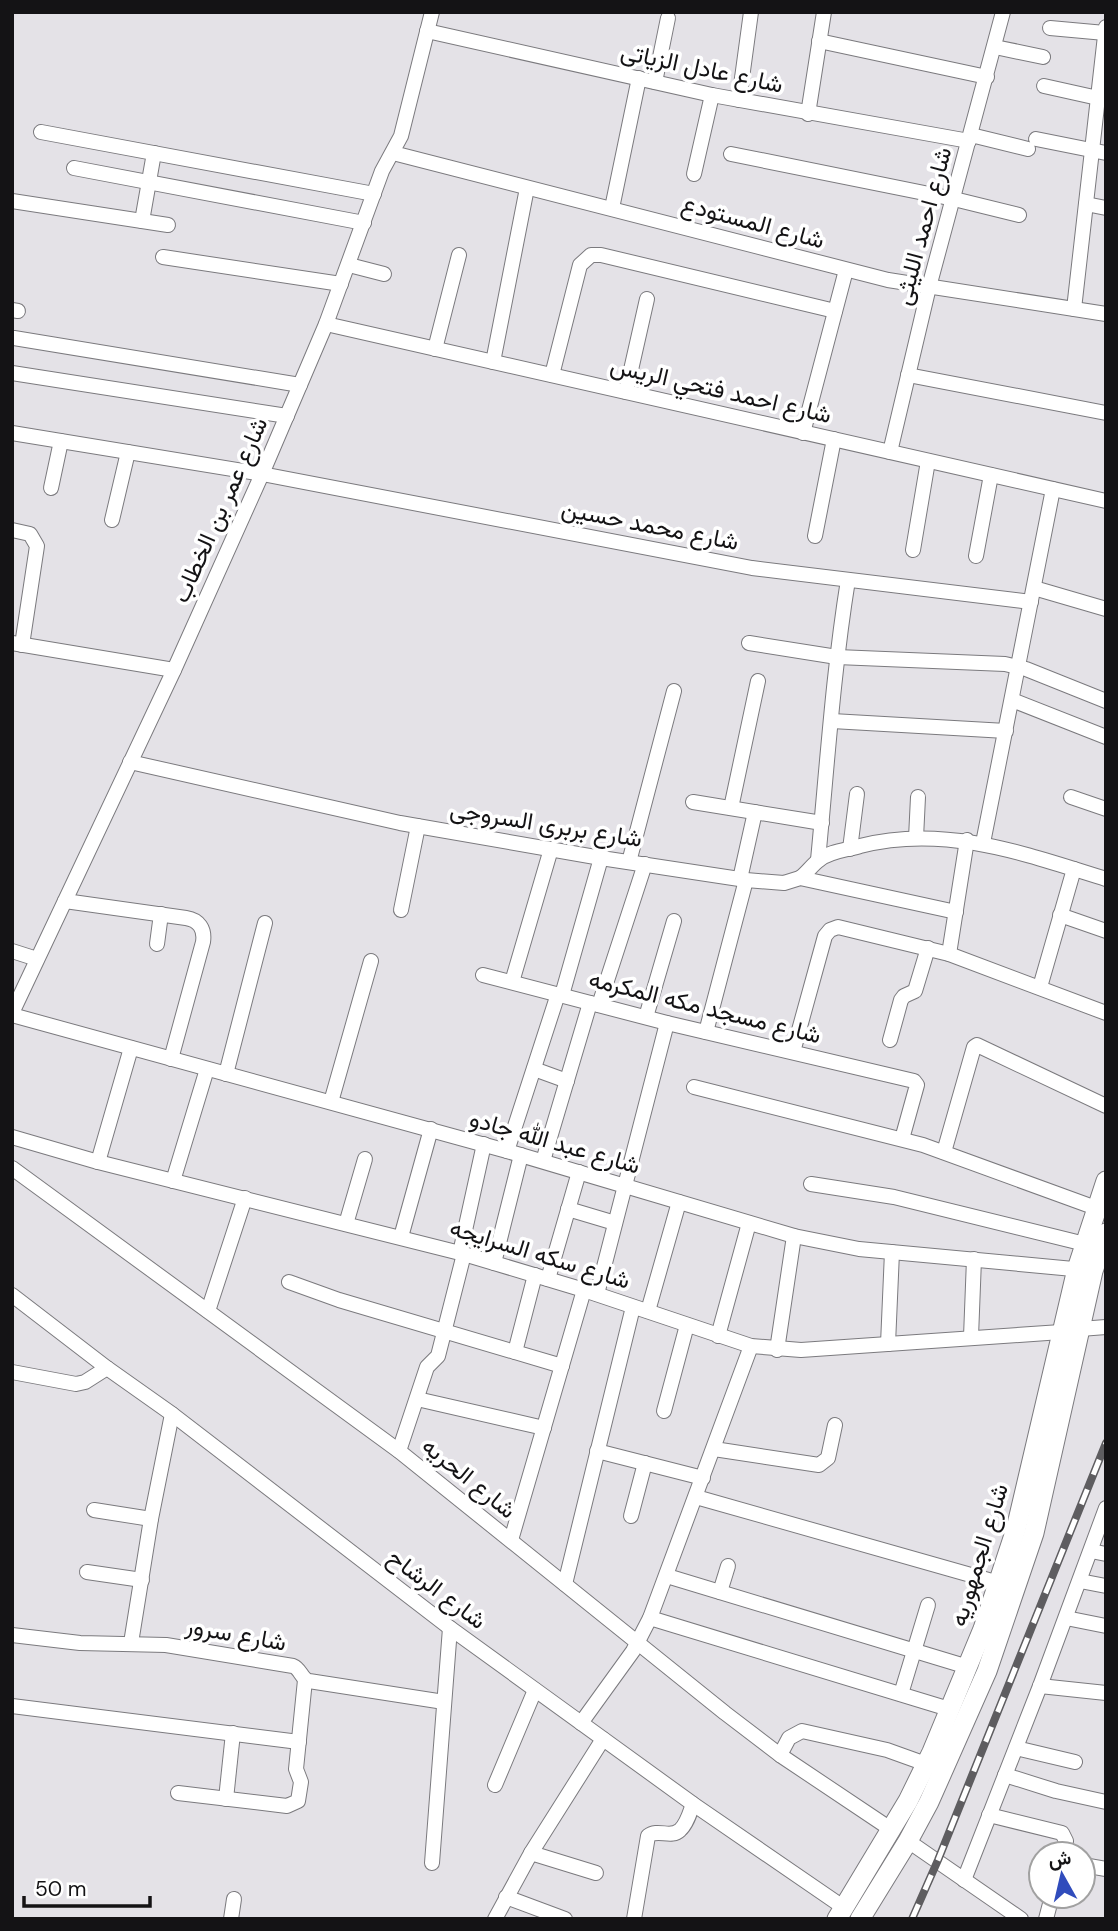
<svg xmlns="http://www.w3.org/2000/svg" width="1118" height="1931" font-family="'DM Sans',Vazirmatn,sans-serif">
<rect width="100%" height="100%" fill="#e4e2e7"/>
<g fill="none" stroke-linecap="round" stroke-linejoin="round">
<defs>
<g id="street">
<path d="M1050 28 1105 33"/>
<path d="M427 31 712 95 969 141"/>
<path d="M819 41 987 77"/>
<path d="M995 47 1043 57"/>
<path d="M655 82 668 18"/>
<path d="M1044 86 1098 98"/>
<path d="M739 100 751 12"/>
<path d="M808 114 824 12"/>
<path d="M41 132 374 194"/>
<path d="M971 135 1028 149"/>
<path d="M1036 139 1106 153"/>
<path d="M393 153 888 280 1106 314"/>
<path d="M731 154 954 199 1019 215"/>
<path d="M74 168 364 223"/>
<path d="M694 174 712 95"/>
<path d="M12 201 168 225"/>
<path d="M1086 204 1106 208"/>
<path d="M612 208 639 78"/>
<path d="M142 221 154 153"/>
<path d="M163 257 341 284"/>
<path d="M349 265 384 274"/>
<path d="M1074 309 1106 27"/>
<path d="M12 310 18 311"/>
<path d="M326 324 1106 501"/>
<path d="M14 338 300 385"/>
<path d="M435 349 459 255"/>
<path d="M493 362 527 188"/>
<path d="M12 373 287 416"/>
<path d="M552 375 580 265 591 255H601L835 311"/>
<path d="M908 375 1106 413"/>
<path d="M626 392 647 299"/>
<path d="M12 433 262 474 752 568 1031 602"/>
<path d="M803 433 846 270"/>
<path d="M890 452 929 287 1003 12"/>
<path d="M51 488 61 441"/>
<path d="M112 520 128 452"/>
<path d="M12 530 30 534 37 546 22 645"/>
<path d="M815 536 834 439"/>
<path d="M913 550 928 461"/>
<path d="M976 556 991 475"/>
<path d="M1034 588 1106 609"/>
<path d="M12 643 174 670"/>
<path d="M749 643 837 657 1005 664 1026 669 1106 701"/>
<path d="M1012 700 1106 737"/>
<path d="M832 721 1006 731"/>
<path d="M130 762 400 823 601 858 746 880 784 883 800 878 956 912"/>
<path d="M1071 797 1106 809"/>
<path d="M693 802 822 823"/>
<path d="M731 808 758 681"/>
<path d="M916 838 918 797"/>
<path d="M983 843 1053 489"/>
<path d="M850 849 857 794"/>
<path d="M818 860C827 767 833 673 848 580"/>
<path d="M629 862 674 691"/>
<path d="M800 878C807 873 812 865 819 860 830 851 847 850 860 846 945 824 1025 854 1106 879"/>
<path d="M740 879 755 812"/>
<path d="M65 901 186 918C199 920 205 929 203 942L171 1059"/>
<path d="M401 910 418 826"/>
<path d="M1060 915 1106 931"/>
<path d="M157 944 161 914"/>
<path d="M12 951 37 959"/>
<path d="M949 954 967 840"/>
<path d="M483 975 667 1023 914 1081 917 1085 902 1139"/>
<path d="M512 982 551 849"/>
<path d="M1040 987 1074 869"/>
<path d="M562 995 601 858"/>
<path d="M599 1005 645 864"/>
<path d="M12 1013 174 670 262 474 326 324 382 171 401 136 432 12"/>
<path d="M12 1015 507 1151 794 1236 859 1249 1084 1270"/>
<path d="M646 1017 674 921"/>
<path d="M706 1032 746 880"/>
<path d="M890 1040 901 1000 904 996 915 991 928 948"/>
<path d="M793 1052 825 936 830 930 838 927 949 954 1106 1013"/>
<path d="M534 1069 567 1081"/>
<path d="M226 1074 265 923"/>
<path d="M694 1087 923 1145 1096 1208"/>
<path d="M331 1102 371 961"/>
<path d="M12 1137 98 1162 464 1254 584 1290 751 1346 801 1350 1061 1332"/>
<path d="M507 1151 558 994"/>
<path d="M944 1152 974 1047 977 1045 1106 1106"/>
<path d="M543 1161 590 1003"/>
<path d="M98 1162 131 1048"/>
<path d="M12 1168 399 1451 725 1713 780 1755 892 1830"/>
<path d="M173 1181 207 1069"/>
<path d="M811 1184 894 1197 1085 1244"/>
<path d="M568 1209 615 1223"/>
<path d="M346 1224 365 1159"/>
<path d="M401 1237 431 1129"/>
<path d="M460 1253 484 1144"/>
<path d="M494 1263 521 1155"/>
<path d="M548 1279 579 1172"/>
<path d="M289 1282 339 1300 562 1366"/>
<path d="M597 1294 667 1023"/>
<path d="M12 1295 107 1368 172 1414 450 1628 693 1804 843 1907"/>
<path d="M208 1311 245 1198"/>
<path d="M648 1311 679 1202"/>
<path d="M1080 1329 1106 1327"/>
<path d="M718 1336 749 1223"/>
<path d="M971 1337 974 1259"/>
<path d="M888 1344 892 1252"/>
<path d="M777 1350 794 1236"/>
<path d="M515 1352 535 1275"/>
<path d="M12 1372 76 1384 85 1382 107 1368"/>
<path d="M417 1399 544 1428"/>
<path d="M664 1411 687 1325"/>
<path d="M714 1449 819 1465 828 1458 835 1425"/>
<path d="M399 1451 427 1367 438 1356 464 1254"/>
<path d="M597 1451 703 1478"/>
<path d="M696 1497 999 1583"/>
<path d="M94 1510 151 1519"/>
<path d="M631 1516 645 1463"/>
<path d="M511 1540 584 1290"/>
<path d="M1091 1551 1106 1554"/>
<path d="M87 1572 142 1580"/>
<path d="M667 1576 968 1667"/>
<path d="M1080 1581 1106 1586"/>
<path d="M565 1584 633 1307"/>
<path d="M720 1592 728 1566"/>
<path d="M650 1618 949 1709"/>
<path d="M1066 1618 1106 1626"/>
<path d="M12 1635 80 1643 166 1645 293 1666C301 1669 301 1679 309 1681L444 1702"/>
<path d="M131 1643 151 1519 172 1414"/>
<path d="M1040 1686 1106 1693"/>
<path d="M901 1694 928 1605"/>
<path d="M12 1706 299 1742"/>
<path d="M581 1723 633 1651 650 1618 751 1346"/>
<path d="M1016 1748 1075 1762"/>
<path d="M780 1755 789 1738 802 1731 887 1750 926 1764"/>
<path d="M1005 1775 1056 1791 1106 1802"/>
<path d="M495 1785 535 1690"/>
<path d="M178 1793 287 1806 298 1801 301 1782 296 1769 305 1680"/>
<path d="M226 1799 233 1733"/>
<path d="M989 1815 1062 1833 1066 1841 1062 1854"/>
<path d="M908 1841 1021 1919"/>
<path d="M531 1853 596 1873"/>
<path d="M432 1863 450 1628"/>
<path d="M1083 1865 1106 1869"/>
<path d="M964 1880 1040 1686 1106 1508"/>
<path d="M506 1897 565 1919"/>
<path d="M231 1919 234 1899"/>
<path d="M495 1919 531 1853 603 1739"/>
<path d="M634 1919 648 1836C658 1828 671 1839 680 1830 687 1824 690 1812 693 1804"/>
<path d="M1046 1919 1052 1896"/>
</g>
<g id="secondary">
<path d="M837 1919 908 1801 932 1752 983 1629 1016 1529 1077 1269 1106 1181"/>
<path d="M860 1919 908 1841 929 1802 987 1671 1034 1533 1093 1271 1106 1233"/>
</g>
</defs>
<use href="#street" stroke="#7b7a7e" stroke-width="16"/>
<use href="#secondary" stroke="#7b7a7e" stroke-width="21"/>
<use href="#street" stroke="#fff" stroke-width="14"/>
<use href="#secondary" stroke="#fff" stroke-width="19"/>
<defs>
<path id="rail" d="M912 1919 938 1860 1106 1443"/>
</defs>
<use href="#rail" stroke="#5e5d60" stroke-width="8"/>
<use href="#rail" stroke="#fff" stroke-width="5" stroke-dasharray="16" stroke-linecap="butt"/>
</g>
<g text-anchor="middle" stroke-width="7" stroke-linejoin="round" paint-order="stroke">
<g font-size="24" fill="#141315" stroke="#fff">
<text transform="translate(702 68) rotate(12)" y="8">شارع عادل الزياتى</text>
<text transform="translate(753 222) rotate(15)" y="8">شارع المستودع</text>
<text transform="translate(923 226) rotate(-75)" y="8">شارع احمد الليثى</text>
<text transform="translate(721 390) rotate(13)" y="8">شارع احمد فتحي الريس</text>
<text transform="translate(220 510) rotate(-66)" y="8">شارع عمر بن الخطاب</text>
<text transform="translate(650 525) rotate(11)" y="8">شارع محمد حسين</text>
<text transform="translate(546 824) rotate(9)" y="8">شارع بربرى السروجى</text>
<text transform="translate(705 1007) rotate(14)" y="8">شارع مسجد مكه المكرمه</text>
<text transform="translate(555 1142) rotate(16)" y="8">شارع عبد الله جادو</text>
<text transform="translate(540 1254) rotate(17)" y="8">شارع سكه السرايجه</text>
<text transform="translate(469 1478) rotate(39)" y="8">شارع الحريه</text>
<text transform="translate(979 1555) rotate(-73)" y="8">شارع الجمهوريه</text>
<text transform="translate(437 1589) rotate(37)" y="8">شارع الرشاح</text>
<text transform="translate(236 1634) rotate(10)" y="8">شارع سرور</text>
</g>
</g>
<rect width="1118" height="1931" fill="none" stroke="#141315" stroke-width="28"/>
<g transform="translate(1062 1875) rotate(352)"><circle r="33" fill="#ffffff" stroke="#a1a1a1" stroke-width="2"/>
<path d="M0-5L12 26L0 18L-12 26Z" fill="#304cbc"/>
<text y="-10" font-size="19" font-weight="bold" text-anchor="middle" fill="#141315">ش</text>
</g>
<path d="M24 1896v10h126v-10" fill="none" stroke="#141315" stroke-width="3.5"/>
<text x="35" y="1896" font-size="21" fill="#141315" stroke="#ffffff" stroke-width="5" paint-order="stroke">50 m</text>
</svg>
